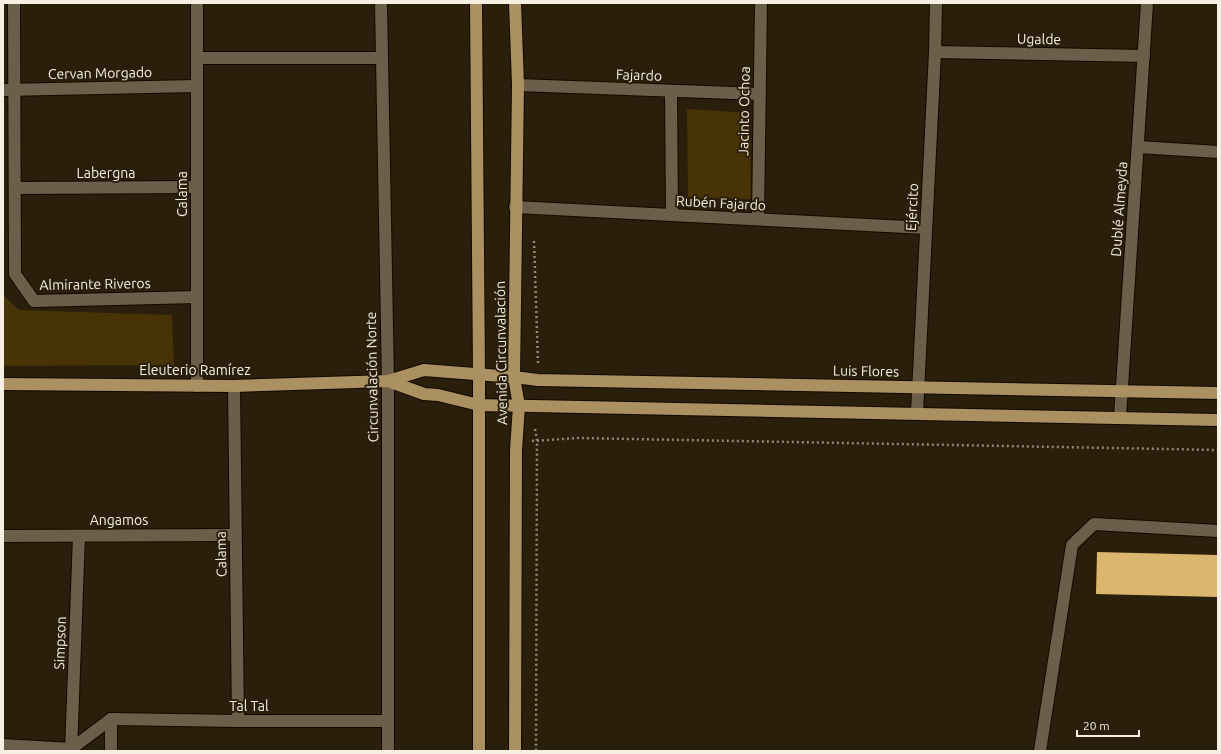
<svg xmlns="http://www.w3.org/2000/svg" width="1221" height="754" font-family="Ubuntu,sans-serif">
<rect width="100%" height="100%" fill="#2a1f0a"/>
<g fill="#473305">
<path d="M687 109 750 113 751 199 688 197Z"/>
<path d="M3 292 6 298 19 310 172 315 174 365 3 366Z"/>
</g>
<path fill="#dbb66f" d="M1097 552 1218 555V597L1096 594Z"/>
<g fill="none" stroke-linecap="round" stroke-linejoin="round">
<defs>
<g id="minor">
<path d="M14 3 15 274 34 301 197 297"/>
<path d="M381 3 388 381V751"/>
<path d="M935 52 1144 56"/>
<path d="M197 58H382"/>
<path d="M518 85 760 94"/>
<path d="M3 90 197 86"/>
<path d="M671 91 672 215"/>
<path d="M1138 147 1218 152"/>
<path d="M15 188 197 187"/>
<path d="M515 207 926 228"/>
<path d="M758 219 761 3"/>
<path d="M197 386V3"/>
<path d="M234 386 238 721"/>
<path d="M917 413 935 52 936 3"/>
<path d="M1120 417 1147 3"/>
<path d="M3 536 235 535"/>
<path d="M111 719 238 721H388"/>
<path d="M3 745 71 749 111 719"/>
<path d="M71 751 79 536"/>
<path d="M111 751V719"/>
<path d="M1040 751 1072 545 1094 524 1218 531"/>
</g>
<g id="major">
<path d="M476 3 479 374V751"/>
<path d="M515 3 518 85 514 377 519 406 516 450 515 751"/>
<path d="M388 381 424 394 438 395 479 405 1218 420"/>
<path d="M3 384 234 386 388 381 424 370 514 377 538 380 1218 393"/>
</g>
</defs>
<use href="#minor" stroke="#120800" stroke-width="14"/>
<use href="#major" stroke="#120800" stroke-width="14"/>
<g stroke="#928978" stroke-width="2.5" stroke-dasharray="2 3" stroke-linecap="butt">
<path d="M534 241 538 364"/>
<path d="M535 429 537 440 536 751"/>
<path d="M532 441 578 438 1218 450"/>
</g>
<use href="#minor" stroke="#6c5f49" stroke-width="12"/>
<use href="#major" stroke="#ab9161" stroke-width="12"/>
</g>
<g text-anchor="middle" stroke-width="4" stroke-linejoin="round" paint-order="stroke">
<g font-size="14" fill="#f7f0e2" stroke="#2a1f0a">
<text transform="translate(1039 39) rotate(1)" y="5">Ugalde</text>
<text transform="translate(100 73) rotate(-1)" y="5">Cervan Morgado</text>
<text transform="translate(639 75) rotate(2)" y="5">Fajardo</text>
<text transform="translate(744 111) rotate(-89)" y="5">Jacinto Ochoa</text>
<text x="106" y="178">Labergna</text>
<text transform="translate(182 194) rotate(-90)" y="5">Calama</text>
<text transform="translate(721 203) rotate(3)" y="5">Rubén Fajardo</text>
<text transform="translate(912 207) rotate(-87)" y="5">Ejército</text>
<text transform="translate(1119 209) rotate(-86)" y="5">Dublé Almeyda</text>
<text transform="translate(95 284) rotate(-1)" y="5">Almirante Riveros</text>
<text transform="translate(501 353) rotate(-91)" y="5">Avenida Circunvalación</text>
<text x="195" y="375">Eleuterio Ramírez</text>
<text transform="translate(866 371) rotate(1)" y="5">Luis Flores</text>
<text transform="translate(372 377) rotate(-91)" y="5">Circunvalación Norte</text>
<text x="119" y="525">Angamos</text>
<text transform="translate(221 554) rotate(-91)" y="5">Calama</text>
<text transform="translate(60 643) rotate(-88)" y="5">Simpson</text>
<text x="249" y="711">Tal Tal</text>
</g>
</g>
<rect width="1221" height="754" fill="none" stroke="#f7f0e2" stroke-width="8"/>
<path d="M1077 730v6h62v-6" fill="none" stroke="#f7f0e2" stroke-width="2"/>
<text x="1083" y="730" font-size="12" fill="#f7f0e2" stroke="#2a1f0a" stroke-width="3" paint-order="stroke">20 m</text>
</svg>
